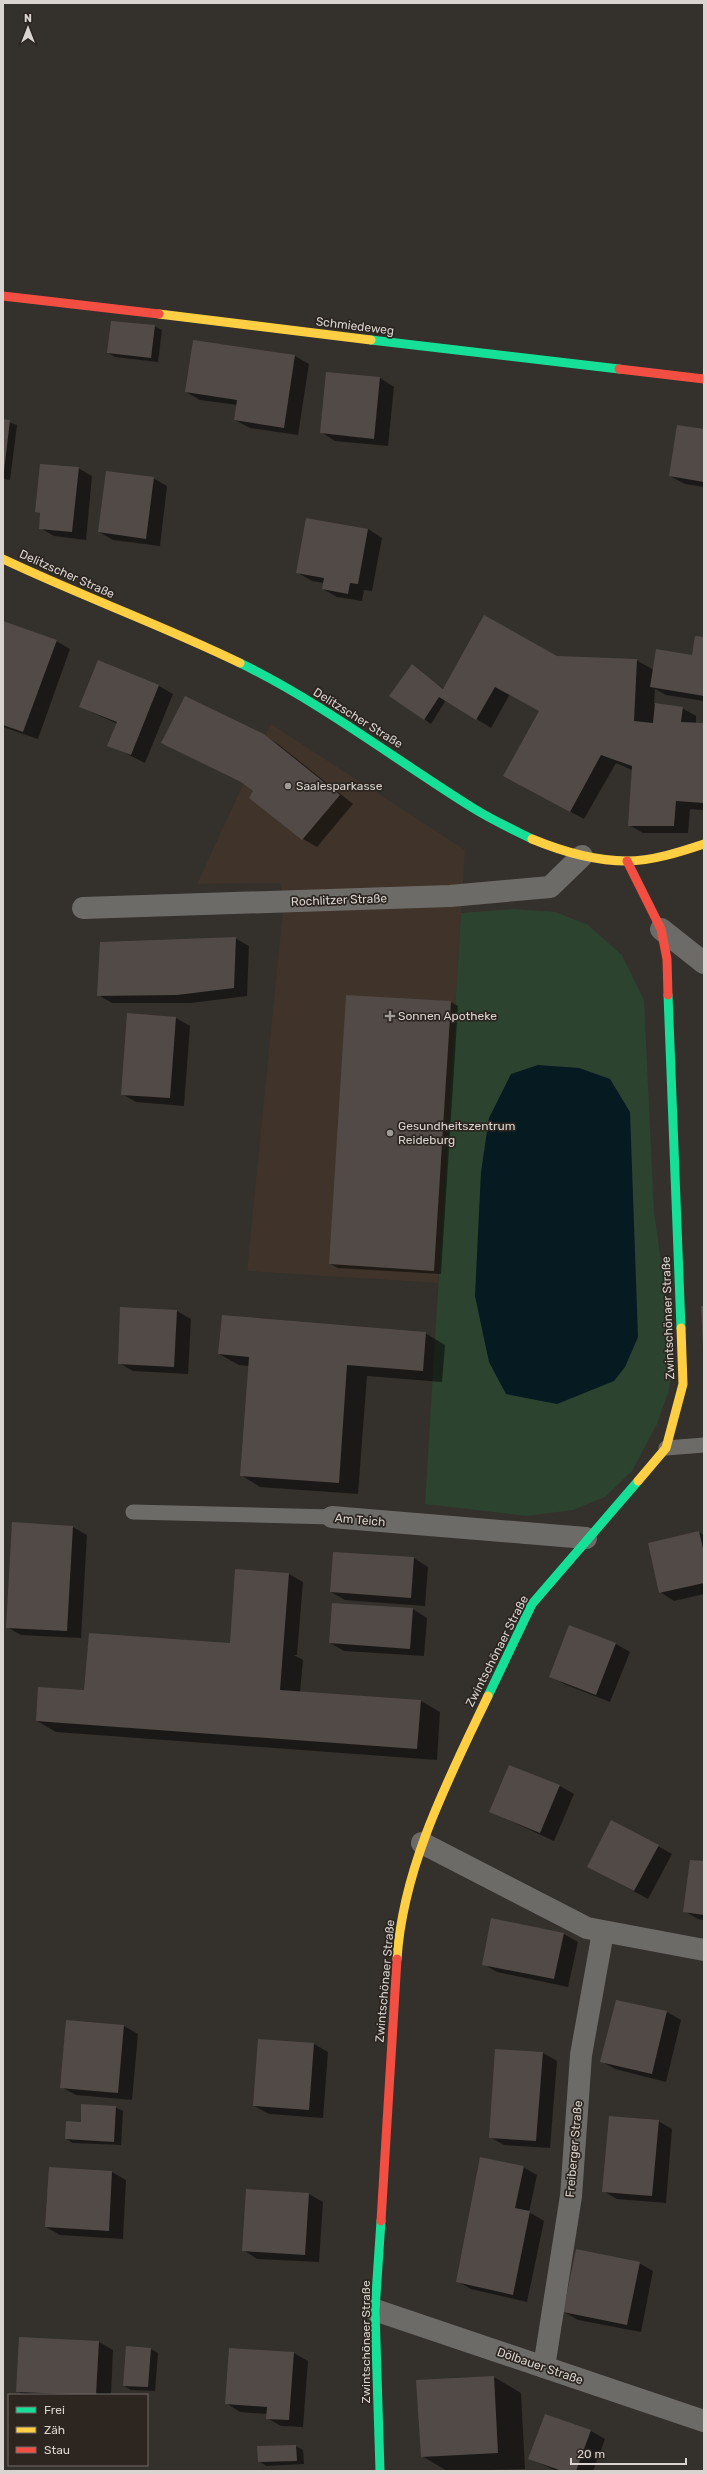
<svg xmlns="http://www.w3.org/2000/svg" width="707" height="2474" font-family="Rubik,sans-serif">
<rect width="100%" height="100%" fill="#34302c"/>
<path fill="#3f332a" d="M271 724 465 850 438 1283 247 1271 283 910 281 883 197 884Z"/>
<path fill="#2c4330" d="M513 909 556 912 588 925 622 955 644 1000 654 1212 674 1353 669 1390 657 1424 632 1471 605 1497 573 1510 526 1516 425 1504 461 913Z"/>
<path fill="#051a21" d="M538 1065 579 1068 610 1079 630 1112 638 1337 625 1367 614 1381 557 1404 506 1394 489 1362 475 1296 481 1172 489 1118 511 1074Z"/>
<g fill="#0007">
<path d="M154 326 162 330 158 362 115 357 108 353Z"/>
<path d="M193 341 295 356 309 364 298 435 250 428 235 420 237 405 200 400 186 392Z"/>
<path d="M327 373 380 378 394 387 388 446 335 441 321 432Z"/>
<path d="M3 420 17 425 10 480 3 479Z"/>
<path d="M704 430V487L685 484 670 476Z"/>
<path d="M78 468 92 476 86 540 54 536 40 528 41 514 36 511Z"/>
<path d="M153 478 167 486 160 546 113 540 99 532Z"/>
<path d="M368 529 382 538 372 591 364 590 362 601 337 597 323 589 324 583 312 581 298 573Z"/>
<path d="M3 622 56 641 70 649 38 739 3 727Z"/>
<path d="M704 638V701L666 695 655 689 654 704 682 708 696 716V724H704V810L690 809 688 833H643L629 825 632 770 616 763 584 819 519 784 540 711 510 694 491 728 446 700 431 724 391 695 412 666 444 689 556 657 636 660 654 670 693 657Z"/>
<path d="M98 662 159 686 173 694 145 763 109 745 118 724 80 707Z"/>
<path d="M264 735 278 744 353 804 317 847 303 839 254 791Z"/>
<path d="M235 938 249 946 247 996 191 1003H112L98 995Z"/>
<path d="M451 1002 458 1006 441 1274 338 1268 330 1264Z"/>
<path d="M176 1018 190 1026 184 1106 136 1102 122 1094Z"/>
<path d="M177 1311 191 1319 188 1374 133 1371 119 1363Z"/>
<path d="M425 1333 445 1345 442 1382 367 1376 358 1494 260 1487 241 1475 249 1366 239 1365 219 1354Z"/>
<path d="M13 1523 73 1527 87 1535 81 1638 21 1635 7 1627Z"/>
<path d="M699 1532 704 1535V1594L674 1601 660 1592Z"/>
<path d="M334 1553 414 1558 428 1567 425 1606 345 1600 331 1592Z"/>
<path d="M289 1574 303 1582 297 1655H294L303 1660 300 1692 421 1701 440 1712 437 1760 56 1732 37 1721 85 1691 230 1644Z"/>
<path d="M413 1609 427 1618 424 1656 344 1651 330 1643Z"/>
<path d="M570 1626 616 1644 630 1652 610 1702 564 1684 550 1676Z"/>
<path d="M560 1786 574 1794 554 1841 491 1812Z"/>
<path d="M658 1846 672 1854 648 1899 602 1874Z"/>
<path d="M704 1862V1920L698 1919 684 1911Z"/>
<path d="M564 1934 578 1942 568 1987 497 1972 483 1964Z"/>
<path d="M616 2002 667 2012 681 2020 666 2082 615 2069 601 2061Z"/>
<path d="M124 2026 138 2034 132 2100 76 2095 61 2087Z"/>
<path d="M314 2044 328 2052 323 2118 269 2114 254 2106Z"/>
<path d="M543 2053 557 2061 550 2148 504 2145 490 2137Z"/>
<path d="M115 2107 123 2111 121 2145 73 2143 66 2139 82 2123Z"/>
<path d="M658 2121 672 2129 666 2203 617 2199 603 2191Z"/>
<path d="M523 2167 537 2175 529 2212 544 2221 527 2302 471 2289 457 2281Z"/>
<path d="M50 2168 112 2172 126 2180 123 2239 60 2235 46 2227Z"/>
<path d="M309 2194 323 2202 319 2262 257 2259 243 2250Z"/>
<path d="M639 2263 653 2271 641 2332 578 2320 564 2312Z"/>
<path d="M99 2342 113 2350 111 2395H24L17 2391Z"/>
<path d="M151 2349 158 2353 155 2391 131 2390 124 2386Z"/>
<path d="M294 2353 308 2361 303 2427 281 2426 267 2418 268 2414 240 2412 226 2403Z"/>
<path d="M494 2377 521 2393 525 2469 447 2471 422 2456Z"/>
<path d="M591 2431 605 2439 593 2471H556L529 2458Z"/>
<path d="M296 2446 303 2450 304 2464 266 2466 259 2461 258 2447Z"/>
</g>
<g fill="#524a46">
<path d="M111 321 155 325 151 358 107 353Z"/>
<path d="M193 340 295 355 284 428 234 420 237 400 185 392Z"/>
<path d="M326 372 380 377 374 439 320 433Z"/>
<path d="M3 419 10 420 4 471H3Z"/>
<path d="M677 425 704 429V482L669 476Z"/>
<path d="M40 464 79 467 72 532 39 529 40 513 35 512Z"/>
<path d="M106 471 154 477 146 539 98 532Z"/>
<path d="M306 518 368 529 358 584 350 583 348 594 322 589 324 578 296 573Z"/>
<path d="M484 615 557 656 637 659 634 721 653 723 655 703 683 707 681 722 704 723V803L676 801 674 826H628L632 766 601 755 570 812 503 776 539 711 495 687 476 720 439 697 424 720 389 696 412 664 443 689Z"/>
<path d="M3 621 57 640 23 732 3 725Z"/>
<path d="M695 636 704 637V696L650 687 656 649 692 655Z"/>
<path d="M98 660 159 685 131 755 107 746 117 722 79 707Z"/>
<path d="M185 696 264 734 340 795 302 840 249 798 253 791 241 782 161 743Z"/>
<path d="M236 937 234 988 177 995 97 996 100 942Z"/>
<path d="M346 995 451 1001 434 1271 329 1264Z"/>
<path d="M127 1013 176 1017 170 1098 121 1095Z"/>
<path d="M701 1306H704V1348H703Z"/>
<path d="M120 1307 177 1310 174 1367 118 1364Z"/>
<path d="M222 1315 426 1332 423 1371 347 1365 339 1483 240 1476 249 1357 218 1354Z"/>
<path d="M12 1522 73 1526 67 1631 6 1628Z"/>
<path d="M699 1531 704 1553V1583L659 1593 648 1543Z"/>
<path d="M333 1552 414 1557 411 1598 330 1592Z"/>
<path d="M235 1569 289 1573 280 1690 421 1700 417 1749 36 1721 38 1687 84 1690 89 1633 230 1643Z"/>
<path d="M332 1603 413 1608 410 1649 329 1643Z"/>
<path d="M569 1625 616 1643 596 1695 549 1677Z"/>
<path d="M509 1765 560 1785 540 1833 489 1812Z"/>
<path d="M611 1820 659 1845 634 1891 587 1867Z"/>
<path d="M690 1860 704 1861V1915L683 1912Z"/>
<path d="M491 1918 564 1933 554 1979 482 1965Z"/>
<path d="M616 2000 667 2011 652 2074 600 2062Z"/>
<path d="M66 2020 124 2025 118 2093 60 2088Z"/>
<path d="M258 2039 314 2043 309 2110 253 2106Z"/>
<path d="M495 2049 543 2052 536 2141 489 2138Z"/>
<path d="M81 2104 116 2106 114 2142 65 2139 66 2121 81 2122Z"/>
<path d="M609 2116 659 2120 652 2196 602 2192Z"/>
<path d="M480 2157 524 2166 515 2208 530 2211 513 2295 456 2282Z"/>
<path d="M49 2167 112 2171 109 2231 45 2227Z"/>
<path d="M246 2189 309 2193 305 2255 242 2251Z"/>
<path d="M576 2249 640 2262 627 2325 563 2312Z"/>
<path d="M19 2337 99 2341 96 2395 16 2392Z"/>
<path d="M126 2346 151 2348 148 2387 123 2386Z"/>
<path d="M229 2348 294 2352 289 2420 266 2419 267 2407 225 2404Z"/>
<path d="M494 2376 498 2453 421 2457 416 2380Z"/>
<path d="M545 2414 591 2430 576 2471H562L528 2459Z"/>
<path d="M296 2445 297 2461 258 2462 257 2446Z"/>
</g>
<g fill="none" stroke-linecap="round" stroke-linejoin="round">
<g stroke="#6d6b68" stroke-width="15">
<path d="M666 1448 704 1445"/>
<path d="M133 1512 332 1517"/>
</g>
<g stroke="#6d6b68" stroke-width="22">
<path d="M83 908 450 896 550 887 582 856"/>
<path d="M661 929 704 963"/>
<path d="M332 1517 586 1538"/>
<path d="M422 1843 587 1928 704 1950"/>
<path d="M375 2310 704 2421"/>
<path d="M544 2367 571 2196 581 2055 603 1932"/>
</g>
<g stroke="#16e098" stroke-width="9">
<path d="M371 340 619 369"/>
<path d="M240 663C322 703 396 760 473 808 492 820 512 829 532 839"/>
<path d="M668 995 681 1328"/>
<path d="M488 1696 532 1604 638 1481"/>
<path d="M380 2471 375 2310 381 2221"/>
</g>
<g stroke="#ffcf43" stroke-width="9">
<path d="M159 314 371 340"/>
<path d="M3 559C81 596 162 625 240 663"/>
<path d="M532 839C561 851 595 861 627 861 652 861 680 852 704 844"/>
<path d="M638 1481 666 1448 683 1384 681 1328"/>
<path d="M397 1959C403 1866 449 1778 488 1696"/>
</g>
<g stroke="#f24e42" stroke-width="9">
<path d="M3 296 159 314"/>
<path d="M619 369 704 379"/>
<path d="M627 861 661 929 667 959 668 995"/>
<path d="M381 2221 397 1959"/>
</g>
</g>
<g fill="#9f9b97" stroke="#2c2520" stroke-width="1.5">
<circle cx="288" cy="786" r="4"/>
<path d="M388 1010h4v4h4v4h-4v4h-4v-4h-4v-4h4z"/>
<circle cx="390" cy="1133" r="4"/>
</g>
<g text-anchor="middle" stroke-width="3.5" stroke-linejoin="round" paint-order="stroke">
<g font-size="12" fill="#d9d4d0" stroke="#2c2520">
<text transform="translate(355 326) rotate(7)" y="4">Schmiedeweg</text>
<text transform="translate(67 574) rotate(24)" y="4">Delitzscher Straße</text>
<text transform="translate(358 718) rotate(32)" y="4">Delitzscher Straße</text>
<text transform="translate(339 900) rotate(-2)" y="4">Rochlitzer Straße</text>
<text transform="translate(668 1318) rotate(-92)" y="4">Zwintschönaer Straße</text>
<text transform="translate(360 1520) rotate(5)" y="4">Am Teich</text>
<text transform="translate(497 1651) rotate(-63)" y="4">Zwintschönaer Straße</text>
<text transform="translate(385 1981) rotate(-85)" y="4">Zwintschönaer Straße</text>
<text transform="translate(574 2149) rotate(-85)" y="4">Freiberger Straße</text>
<text transform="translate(366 2342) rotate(-90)" y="4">Zwintschönaer Straße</text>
<text transform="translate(540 2366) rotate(19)" y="4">Dölbauer Straße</text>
</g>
<g font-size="12" fill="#d9d4d0" stroke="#2c2520" text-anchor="start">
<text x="296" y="790">Saalesparkasse</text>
<text x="398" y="1020">Sonnen Apotheke</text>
<text x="398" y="1130">Gesundheitszentrum<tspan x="398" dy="14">Reideburg</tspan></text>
</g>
</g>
<rect width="707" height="2474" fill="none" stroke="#d9d4d0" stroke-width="8"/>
<rect x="8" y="2394" width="140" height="72" fill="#2c2520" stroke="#716b66"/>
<rect x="16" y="2407" width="20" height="6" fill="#16e098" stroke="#716b66"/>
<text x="44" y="2414" font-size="12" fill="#d9d4d0">Frei</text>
<rect x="16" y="2427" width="20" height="6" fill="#ffcf43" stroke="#716b66"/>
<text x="44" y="2434" font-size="12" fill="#d9d4d0">Zäh</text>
<rect x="16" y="2447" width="20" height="6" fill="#f24e42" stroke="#716b66"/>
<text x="44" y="2454" font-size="12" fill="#d9d4d0">Stau</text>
<g transform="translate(28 28)" stroke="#2c2520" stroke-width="3" paint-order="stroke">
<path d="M0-3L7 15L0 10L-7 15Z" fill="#d9d4d0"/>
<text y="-6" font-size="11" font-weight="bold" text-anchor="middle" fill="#d9d4d0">N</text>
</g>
<path d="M571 2458v6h115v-6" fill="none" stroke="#d9d4d0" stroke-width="2"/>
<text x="577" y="2458" font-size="12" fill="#d9d4d0" stroke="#2c2520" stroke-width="3" paint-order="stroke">20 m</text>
</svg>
